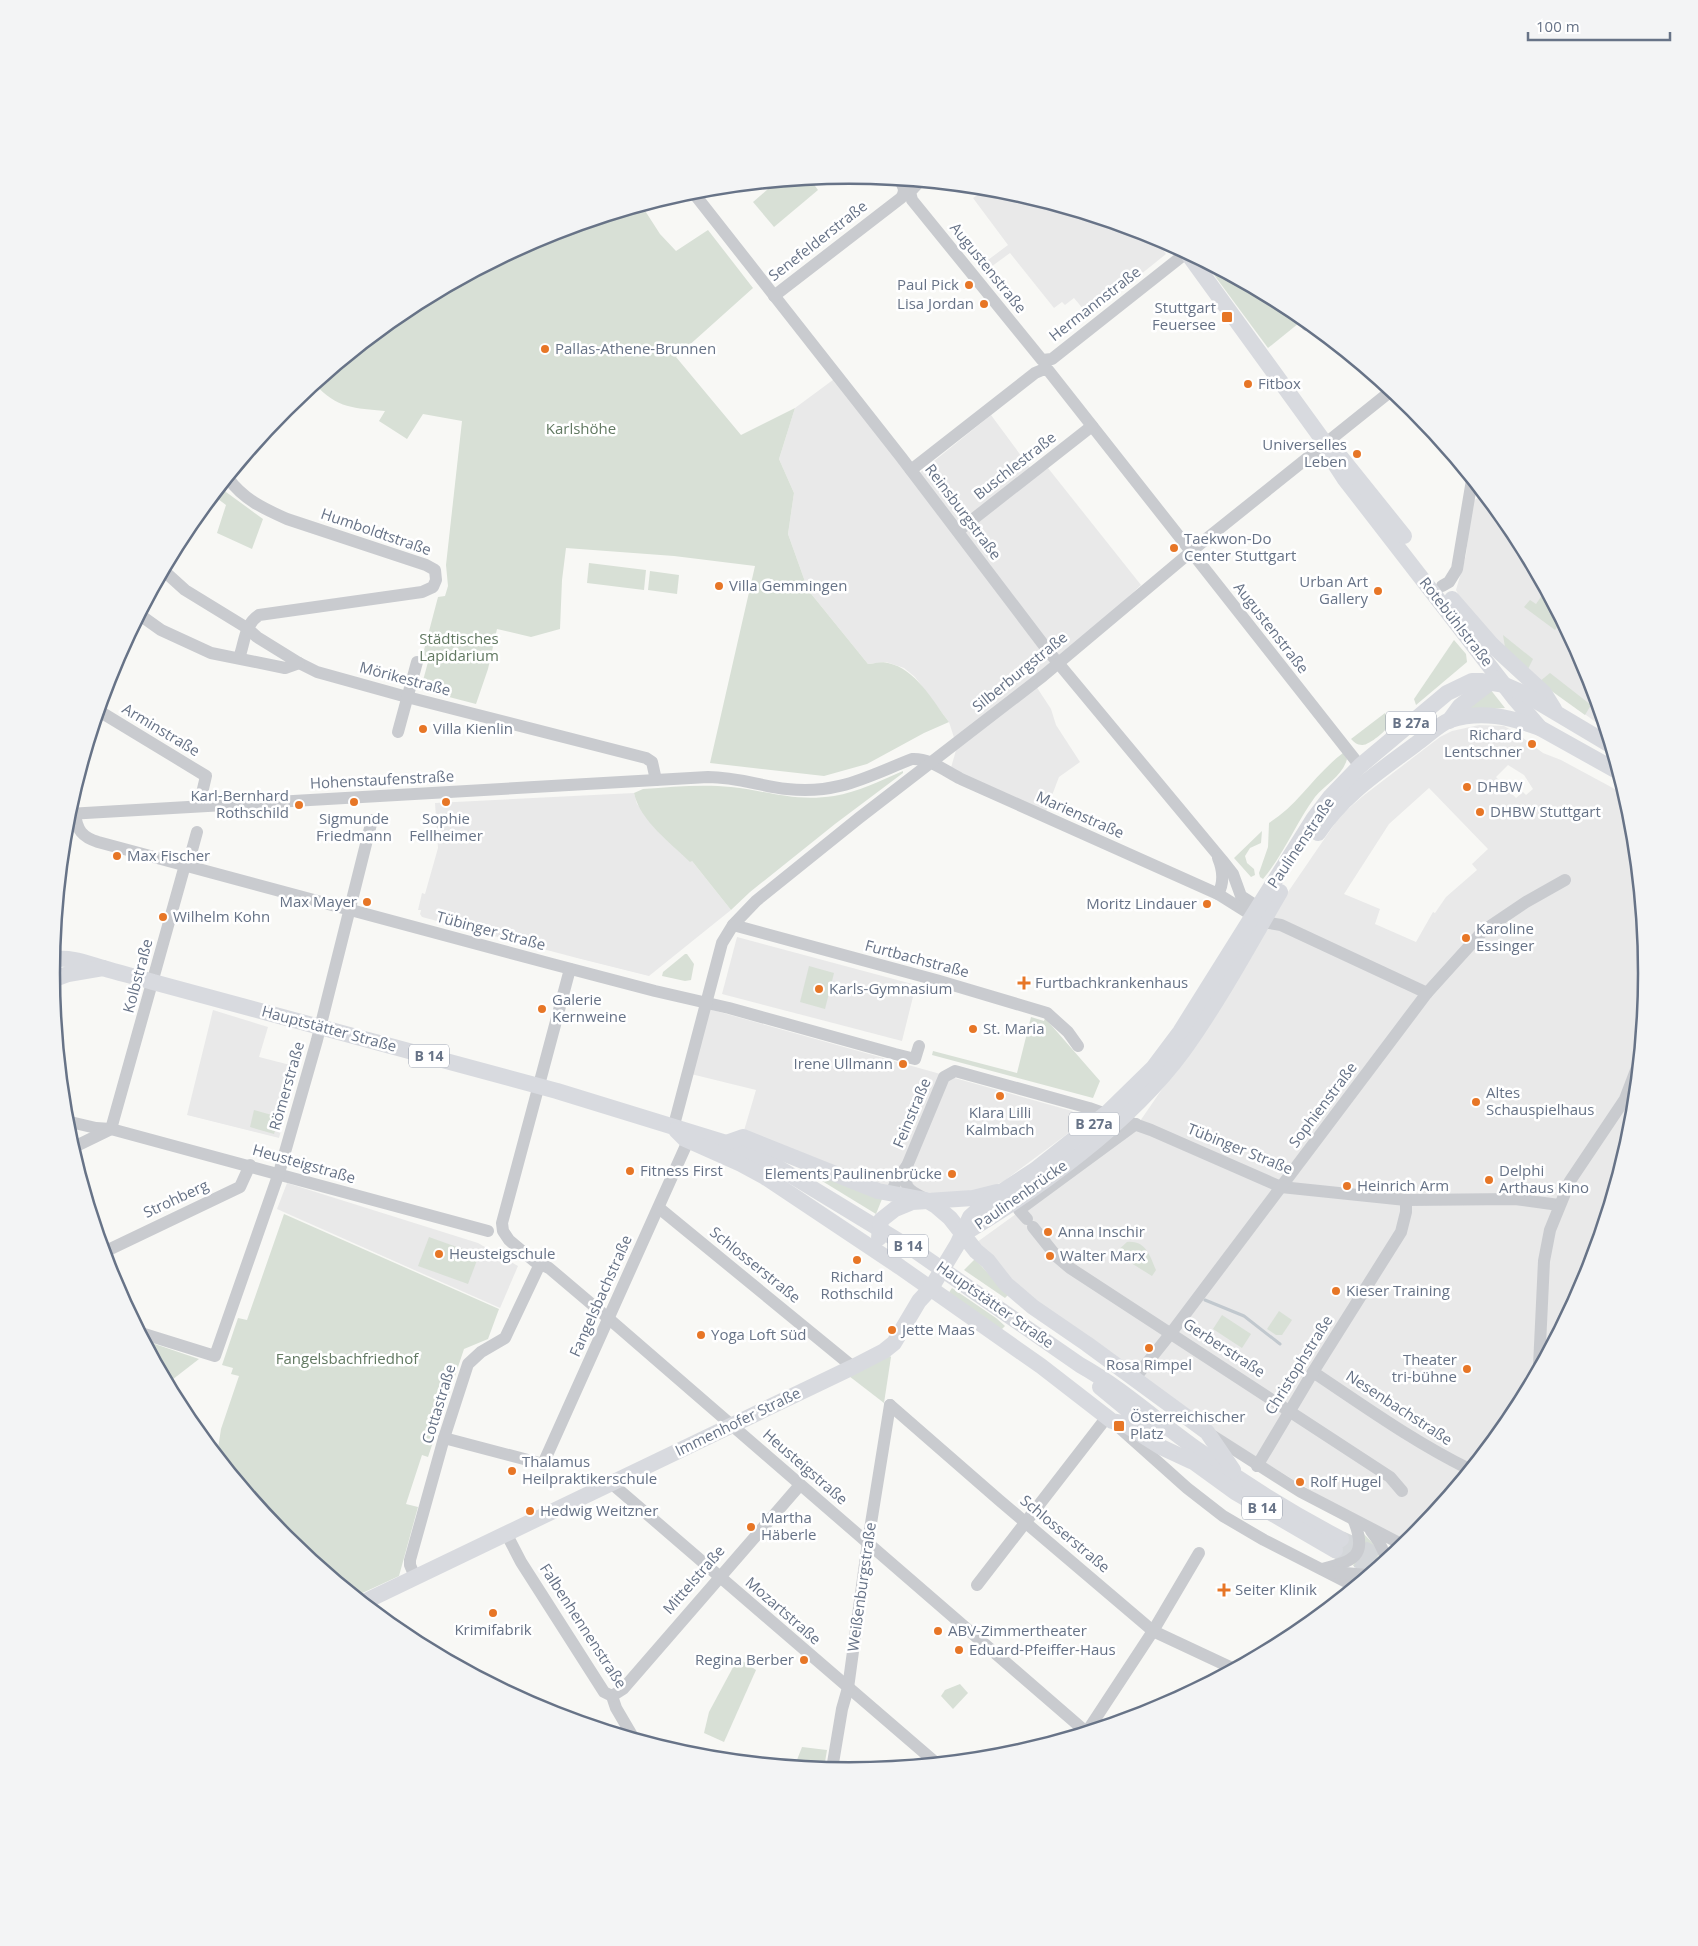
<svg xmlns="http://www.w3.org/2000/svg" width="1698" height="1946" font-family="'Open Sans',sans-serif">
<rect width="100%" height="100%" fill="#f8f8f5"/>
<g fill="#e9e9e9" fill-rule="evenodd">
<path d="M987 189 1005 191 1154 236 1166 254 1089 316 1074 298 1065 305 1062 302 1054 308 1010 253 984 272 980 266 1008 245 973 198Z"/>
<path d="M841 374 918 474 991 415 1036 476 1048 468 1141 585 1058 663 1034 683 1051 709 1056 725 1080 762 1059 777 1046 811 950 771 957 747 949 722 915 677 904 668 886 662 868 664 808 590 788 534 794 493 779 459 795 408Z"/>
<path d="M1483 494 1512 530 1586 668 1604 728 1529 674 1462 602 1456 590 1466 555 1472 502Z"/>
<path d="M1479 725 1504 726 1515 732 1543 753 1561 760 1624 794 1631 818 1647 973 1631 1129 1586 1279 1512 1416 1408 1542 1353 1516 1228 1440 1036 1304 973 1245 1136 1127 1184 1057 1262 930 1340 816 1363 796 1440 737 1452 731ZM1508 765 1524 775 1533 789 1526 795 1523 792 1516 798 1496 777ZM1429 788 1488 849 1472 864 1477 870 1446 897 1435 913 1433 912 1416 942 1375 924 1380 909 1344 894 1389 824Z"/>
<path d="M634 793 637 804 692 861 731 910 649 976 577 958 422 917 420 914 421 910H418L422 893 425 894 438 848 435 803Z"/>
<path d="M737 937 916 985 902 1041 722 994Z"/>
<path d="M709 1009 1072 1111 1082 1123 1004 1181 986 1190 950 1195 876 1187 743 1134 756 1090 691 1074Z"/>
<path d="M213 1010 268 1027 259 1057 298 1067 279 1138 187 1115Z"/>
<path d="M287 1183 478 1243 518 1266 500 1308 277 1209Z"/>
</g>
<g fill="#d8e0d6">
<path d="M810 179 818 190 774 227 753 202 776 182Z"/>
<path d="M642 206 660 234 676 251 708 230 753 288 676 357 741 435 795 408 779 459 794 493 788 534 808 590 868 664C874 664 882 661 888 663 916 669 932 700 949 722L924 733 867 764 824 776 710 763 755 566 674 556 566 548 562 580 560 629 531 637 497 629 488 669 476 704 422 690 421 688 428 662V658L423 654 438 597 445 596 448 586 446 565 462 421 423 414 407 439 379 421 385 411C355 408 337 409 315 384L406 310 544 236Z"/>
<path d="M1206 264 1292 310 1304 319 1268 348Z"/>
<path d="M222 486 226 492 263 519 252 549 217 533 226 505 214 496Z"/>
<path d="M589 563 646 570 644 590 587 583Z"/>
<path d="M650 571 679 575 677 594 648 590Z"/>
<path d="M1545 591 1561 621 1555 630 1524 607 1530 600 1536 604Z"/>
<path d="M1503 635 1533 659 1528 669 1506 653Z"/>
<path d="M1454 640 1466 654 1467 662 1416 705 1414 699Z"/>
<path d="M1550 673 1591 705 1585 715 1539 682Z"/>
<path d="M1490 689 1505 708 1464 710Z"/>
<path d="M1385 713C1387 716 1390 720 1389 724 1388 730 1368 746 1362 745 1357 745 1354 742 1351 739Z"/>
<path d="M1343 753 1347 759C1343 775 1325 785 1315 797 1296 823 1284 854 1263 879L1260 877 1259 873 1268 847 1269 823C1298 805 1315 774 1343 753Z"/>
<path d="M903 771V773L835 824 750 892 731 910 692 861 690 862C671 843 640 821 634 793L643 789C672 787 702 784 731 787 769 791 794 802 834 796 858 792 880 781 903 771Z"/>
<path d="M1262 831 1261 843 1250 848 1245 856 1247 863 1254 869 1255 875 1251 877 1234 858Z"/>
<path d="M685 954H687L694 964 691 980 685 981 662 976 663 972Z"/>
<path d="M809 966 834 973 825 1009 800 1002Z"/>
<path d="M1031 1017 1044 1021 1045 1018 1100 1081 1093 1098 932 1055 933 1051 1017 1073Z"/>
<path d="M254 1110 279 1117 274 1134 250 1127Z"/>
<path d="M791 1162 882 1199 876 1214Z"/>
<path d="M284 1214 499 1309 488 1339 464 1349 428 1457 422 1455 406 1504 418 1507 399 1576 356 1596 285 1537 217 1455 221 1429 239 1376 231 1374 233 1368 222 1365 238 1318 247 1320Z"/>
<path d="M429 1237 479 1255 468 1284 418 1266Z"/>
<path d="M1127 1242C1146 1240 1150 1256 1156 1270L1152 1276 1115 1253Z"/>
<path d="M975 1259 1008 1295 1005 1298 964 1270Z"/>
<path d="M952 1288 996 1318 1005 1326 1000 1331 948 1294Z"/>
<path d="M1279 1311 1292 1320 1282 1335H1276L1267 1329Z"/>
<path d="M1222 1315 1251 1334 1242 1348 1213 1329Z"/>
<path d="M146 1341 199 1359 168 1383Z"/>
<path d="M890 1356 891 1357 884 1403 849 1376Z"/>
<path d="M1364 1534 1381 1552 1371 1566H1353Z"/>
<path d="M738 1658 756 1670 724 1742 704 1733 709 1712Z"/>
<path d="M960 1684 968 1693 953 1709 941 1696 945 1690Z"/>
<path d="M802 1747 827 1750 824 1768 795 1765Z"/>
</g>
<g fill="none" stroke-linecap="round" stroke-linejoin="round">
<path stroke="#c1c8ce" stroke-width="3" d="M1205 1300 1244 1316 1280 1344"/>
<g stroke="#d4d7da" stroke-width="16" stroke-dasharray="16 8" stroke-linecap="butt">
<path d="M1341 1539 1386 1559"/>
<path d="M1335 1550 1376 1568"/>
</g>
<g stroke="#c9cbcf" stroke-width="12">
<path d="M919 182 910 192 912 200 1042 360 1052 359 1186 253"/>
<path d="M692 191 901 457 1049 652 1222 860 1233 874 1241 896 1258 907 1263 922 1281 925 1427 993"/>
<path d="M774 296 901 198C906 191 904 186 899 180"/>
<path d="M1307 325 1309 323"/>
<path d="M911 470 1035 373 1042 370H1048L1360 766"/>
<path d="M228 478C243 499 264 509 287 519L426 565 435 570 436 580 433 587 422 592 259 615C244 625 245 642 239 658"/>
<path d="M958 531 1092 426"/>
<path d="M164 571 185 590 247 628 257 637 299 663 317 672 407 697 646 758 652 762 656 780"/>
<path d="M1442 586 1449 582 1457 569 1472 480"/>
<path d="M140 615 161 630 211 653 285 668 299 663"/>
<path d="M99 711 206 776 199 806"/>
<path d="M398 732 417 662"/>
<path d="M68 814 708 777C738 777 759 786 787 789 837 795 868 776 912 759 930 758 945 771 961 779L1218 894 1253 916 1260 914"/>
<path d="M75 814C77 830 82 837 98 842L552 964 655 991 729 1008 895 1054 915 1059 919 1046"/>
<path d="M1218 858C1223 870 1224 883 1218 894"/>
<path d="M733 925 936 980 1047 1013 1068 1032 1078 1046"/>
<path d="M570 969 502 1223 503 1231 509 1240 534 1261 549 1268 608 1318 1085 1731"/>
<path d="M66 1121 96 1128 111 1129 488 1231"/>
<path d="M674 1125 722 943 733 925 756 901 859 818 1043 676 1205 540 1391 391"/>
<path d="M111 1129 185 865 189 861 197 832"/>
<path d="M72 1148 111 1129"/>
<path d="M907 1166C905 1186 904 1188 922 1197"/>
<path d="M891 1194 897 1179 907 1166 944 1077 955 1071 1089 1108 1151 1130 1281 1187 1406 1200 1515 1199 1559 1205"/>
<path d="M659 1208 853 1367"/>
<path d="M1027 1219 1019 1210 1136 1124"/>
<path d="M1033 1227 1057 1257 1070 1268 1390 1477 1402 1491"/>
<path d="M104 1252 240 1187 250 1165"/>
<path d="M141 1333 215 1356 279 1173 317 1040 372 820"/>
<path d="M1539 1366 1544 1261 1550 1230 1570 1181 1625 1099 1638 1065"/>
<path d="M1313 1372C1364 1406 1414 1442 1469 1469"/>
<path d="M1135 1378 1171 1333 1427 993 1483 931 1526 902 1565 880"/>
<path d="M890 1405 999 1500 1153 1631 1232 1668"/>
<path d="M1112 1421 1187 1488 1223 1516 1264 1540 1354 1586"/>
<path d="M1213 1436 1301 1492 1403 1545"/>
<path d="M444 1438 543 1464 688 1141"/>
<path d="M1257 1466 1313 1372 1401 1232 1406 1212V1200"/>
<path d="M611 1483 935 1762"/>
<path d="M1371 1531 1379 1542 1387 1559"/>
<path d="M506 1533 521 1562 604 1692 612 1696 616 1708 633 1737"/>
<path d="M1322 1569C1353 1561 1368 1557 1354 1521"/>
<path d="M1334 1572 1367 1575"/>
<path d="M415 1577 410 1565V1560L444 1438 468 1364 481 1352 505 1338 540 1264"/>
<path d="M977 1585 1107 1417"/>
<path d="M612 1696 623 1689 800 1485"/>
<path d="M1088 1730 1153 1631 1199 1553"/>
<path d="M832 1769 842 1709 848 1688 868 1542 890 1405"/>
</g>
<g stroke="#d8dadf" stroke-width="16">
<path d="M1188 254 1325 443 1331 458 1344 478 1515 699 1540 728 1617 771"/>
<path d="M1335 450 1404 536"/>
<path d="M1452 599 1492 645 1544 693 1554 709"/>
<path d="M1449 721 1460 706 1491 682 1493 677"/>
<path d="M1318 833C1343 795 1380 771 1416 744 1426 737 1439 724 1450 720 1482 710 1510 717 1540 728"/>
<path d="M52 960C70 956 86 963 103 968 119 973 137 977 153 982L557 1091 726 1143 759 1157 779 1168 917 1252 1080 1365C1123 1389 1158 1422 1198 1450 1244 1484 1291 1513 1341 1539"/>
<path d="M52 980 68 974 103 968"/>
<path d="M676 1130 685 1139 741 1164 765 1177 900 1267 1041 1366 1112 1421 1123 1423 1161 1447 1191 1461"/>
<path d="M726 1143 743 1137 878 1191 926 1200 936 1206 950 1218 976 1251 988 1261 1006 1284 1033 1307 1087 1344 1207 1432 1233 1470"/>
<path d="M963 1234C1038 1190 1131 1122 1183 1051 1219 1001 1249 945 1280 892"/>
<path d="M879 1238 881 1220 895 1209 912 1202 973 1198 997 1192"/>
<path d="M1100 1387 1157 1434"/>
<path d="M1184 1455 1235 1492 1335 1550"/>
<path d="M364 1602 853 1367 884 1351 894 1343 919 1301 931 1288 957 1245 970 1217 989 1200 1035 1170 1108 1112 1153 1068 1180 1032 1314 818 1330 797 1360 766 1447 693 1472 681H1481L1505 685 1521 692 1610 745"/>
</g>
</g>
<g fill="#e77626" stroke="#fff" stroke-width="2">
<circle cx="969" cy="285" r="5"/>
<circle cx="984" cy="304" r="5"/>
<rect x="1221" y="311" width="12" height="12" rx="2.5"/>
<circle cx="545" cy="349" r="5"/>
<circle cx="1248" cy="384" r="5"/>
<circle cx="1357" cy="454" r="5"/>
<circle cx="1174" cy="548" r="5"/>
<circle cx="719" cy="586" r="5"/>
<circle cx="1378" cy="591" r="5"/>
<circle cx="423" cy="729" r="5"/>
<circle cx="1532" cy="744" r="5"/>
<circle cx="1467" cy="787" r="5"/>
<circle cx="354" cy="802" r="5"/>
<circle cx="446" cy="802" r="5"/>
<circle cx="299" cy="805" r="5"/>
<circle cx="1480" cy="812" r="5"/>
<circle cx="117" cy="856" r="5"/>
<circle cx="367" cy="902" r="5"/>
<circle cx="1207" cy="904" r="5"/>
<circle cx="163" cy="917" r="5"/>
<circle cx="1466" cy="938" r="5"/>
<path d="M1021.5 975.5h5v5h5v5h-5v5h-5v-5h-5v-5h5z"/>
<circle cx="819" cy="989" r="5"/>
<circle cx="542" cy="1009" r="5"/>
<circle cx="973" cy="1029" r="5"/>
<circle cx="903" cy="1064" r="5"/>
<circle cx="1000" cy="1096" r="5"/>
<circle cx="1476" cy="1102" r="5"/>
<circle cx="630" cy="1171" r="5"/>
<circle cx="952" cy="1174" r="5"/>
<circle cx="1489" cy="1180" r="5"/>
<circle cx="1347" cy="1186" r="5"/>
<circle cx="1048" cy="1232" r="5"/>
<circle cx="439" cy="1254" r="5"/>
<circle cx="1050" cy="1256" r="5"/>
<circle cx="857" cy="1260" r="5"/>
<circle cx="1336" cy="1291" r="5"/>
<circle cx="892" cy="1330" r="5"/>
<circle cx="701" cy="1335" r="5"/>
<circle cx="1149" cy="1348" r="5"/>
<circle cx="1467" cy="1369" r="5"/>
<rect x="1113" y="1420" width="12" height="12" rx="2.5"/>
<circle cx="512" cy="1471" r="5"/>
<circle cx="1300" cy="1482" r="5"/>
<circle cx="530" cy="1511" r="5"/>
<circle cx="751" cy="1527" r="5"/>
<path d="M1221.5 1582.5h5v5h5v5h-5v5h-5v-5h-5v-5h5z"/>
<circle cx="493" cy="1613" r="5"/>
<circle cx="938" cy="1631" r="5"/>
<circle cx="959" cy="1650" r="5"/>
<circle cx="804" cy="1660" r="5"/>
</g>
<g text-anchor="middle" stroke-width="5" stroke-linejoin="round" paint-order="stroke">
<g fill="#fff" stroke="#959dab" stroke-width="1">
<rect x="1386" y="711.5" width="50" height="23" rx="4"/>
<rect x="409" y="1044.5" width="40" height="23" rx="4"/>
<rect x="1069" y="1112.5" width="50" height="23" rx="4"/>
<rect x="888" y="1234.5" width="40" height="23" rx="4"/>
<rect x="1242" y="1496.5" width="40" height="23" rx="4"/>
</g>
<g font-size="14" font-weight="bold" fill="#677387">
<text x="1411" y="728">B 27a</text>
<text x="429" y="1061">B 14</text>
<text x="1094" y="1129">B 27a</text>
<text x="908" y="1251">B 14</text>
<text x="1262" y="1513">B 14</text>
</g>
<g font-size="15" fill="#677387" stroke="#fff">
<text transform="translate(818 241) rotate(-38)" y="5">Senefelderstraße</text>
<text transform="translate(988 268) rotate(51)" y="5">Augustenstraße</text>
<text transform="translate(1095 304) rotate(-38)" y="5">Hermannstraße</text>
<text transform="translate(1015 466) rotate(-38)" y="5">Buschlestraße</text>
<text transform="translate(963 512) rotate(53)" y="5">Reinsburgstraße</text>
<text transform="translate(376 532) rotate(19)" y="5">Humboldtstraße</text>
<text transform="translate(1456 622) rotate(52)" y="5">Rotebühlstraße</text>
<text transform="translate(1271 628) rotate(52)" y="5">Augustenstraße</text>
<text transform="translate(1020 672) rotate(-39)" y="5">Silberburgstraße</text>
<text transform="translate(405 679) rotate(15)" y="5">Mörikestraße</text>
<text transform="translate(161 730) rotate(31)" y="5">Arminstraße</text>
<text transform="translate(382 780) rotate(-3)" y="5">Hohenstaufenstraße</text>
<text transform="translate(1080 815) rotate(24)" y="5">Marienstraße</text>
<text transform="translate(1301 843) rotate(-56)" y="5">Paulinenstraße</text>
<text transform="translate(491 931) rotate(15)" y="5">Tübinger Straße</text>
<text transform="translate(917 959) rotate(15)" y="5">Furtbachstraße</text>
<text transform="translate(138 976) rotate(-75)" y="5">Kolbstraße</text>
<text transform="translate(329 1029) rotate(15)" y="5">Hauptstätter Straße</text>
<text transform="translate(287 1086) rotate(-74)" y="5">Römerstraße</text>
<text transform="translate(1323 1105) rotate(-53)" y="5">Sophienstraße</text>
<text transform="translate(912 1113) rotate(-67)" y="5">Feinstraße</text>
<text transform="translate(1240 1149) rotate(22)" y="5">Tübinger Straße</text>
<text transform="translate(304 1164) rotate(16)" y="5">Heusteigstraße</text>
<text transform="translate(1021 1195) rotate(-35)" y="5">Paulinenbrücke</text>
<text transform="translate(176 1199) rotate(-25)" y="5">Strohberg</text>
<text transform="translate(755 1265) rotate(39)" y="5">Schlosserstraße</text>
<text transform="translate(601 1296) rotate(-66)" y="5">Fangelsbachstraße</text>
<text transform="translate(995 1305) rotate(35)" y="5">Hauptstätter Straße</text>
<text transform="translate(1224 1348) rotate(33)" y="5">Gerberstraße</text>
<text transform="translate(1299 1365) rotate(-58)" y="5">Christophstraße</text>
<text transform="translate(439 1404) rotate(-73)" y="5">Cottastraße</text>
<text transform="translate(1399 1408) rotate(33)" y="5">Nesenbachstraße</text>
<text transform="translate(738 1422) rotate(-26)" y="5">Immenhofer Straße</text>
<text transform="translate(805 1467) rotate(41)" y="5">Heusteigstraße</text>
<text transform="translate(1065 1534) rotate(40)" y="5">Schlosserstraße</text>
<text transform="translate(694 1580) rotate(-49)" y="5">Mittelstraße</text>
<text transform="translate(862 1587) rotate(-82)" y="5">Weißenburgstraße</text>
<text transform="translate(783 1611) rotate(41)" y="5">Mozartstraße</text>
<text transform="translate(583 1626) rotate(57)" y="5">Falbenhennenstraße</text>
</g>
<g font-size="15" fill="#677387" stroke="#fff" text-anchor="start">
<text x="959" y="290" text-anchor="end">Paul Pick</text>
<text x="974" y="309" text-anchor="end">Lisa Jordan</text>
<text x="1216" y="313" text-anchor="end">Stuttgart<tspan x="1216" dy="17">Feuersee</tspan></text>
<text x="555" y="354">Pallas-Athene-Brunnen</text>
<text x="1258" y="389">Fitbox</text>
<text x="1347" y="450" text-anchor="end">Universelles<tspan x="1347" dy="17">Leben</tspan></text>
<text x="1184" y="544">Taekwon-Do<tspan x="1184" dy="17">Center Stuttgart</tspan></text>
<text x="1368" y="587" text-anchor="end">Urban Art<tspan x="1368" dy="17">Gallery</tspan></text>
<text x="729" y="591">Villa Gemmingen</text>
<text x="433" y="734">Villa Kienlin</text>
<text x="1522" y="740" text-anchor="end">Richard<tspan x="1522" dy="17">Lentschner</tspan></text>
<text x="1477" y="792">DHBW</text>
<text x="289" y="801" text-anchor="end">Karl-Bernhard<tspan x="289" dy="17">Rothschild</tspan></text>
<text x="1490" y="817">DHBW Stuttgart</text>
<text x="354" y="824" text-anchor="middle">Sigmunde<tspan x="354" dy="17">Friedmann</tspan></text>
<text x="446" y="824" text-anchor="middle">Sophie<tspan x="446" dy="17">Fellheimer</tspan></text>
<text x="127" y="861">Max Fischer</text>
<text x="357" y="907" text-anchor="end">Max Mayer</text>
<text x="1197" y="909" text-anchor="end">Moritz Lindauer</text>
<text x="173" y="922">Wilhelm Kohn</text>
<text x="1476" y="934">Karoline<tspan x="1476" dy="17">Essinger</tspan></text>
<text x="1035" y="988">Furtbachkrankenhaus</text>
<text x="829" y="994">Karls-Gymnasium</text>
<text x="552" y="1005">Galerie<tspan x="552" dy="17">Kernweine</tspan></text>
<text x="983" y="1034">St. Maria</text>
<text x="893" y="1069" text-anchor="end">Irene Ullmann</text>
<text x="1486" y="1098">Altes<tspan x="1486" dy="17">Schauspielhaus</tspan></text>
<text x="1000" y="1118" text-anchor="middle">Klara Lilli<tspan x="1000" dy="17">Kalmbach</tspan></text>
<text x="640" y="1176">Fitness First</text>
<text x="1499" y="1176">Delphi<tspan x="1499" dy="17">Arthaus Kino</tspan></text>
<text x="942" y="1179" text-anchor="end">Elements Paulinenbrücke</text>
<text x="1357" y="1191">Heinrich Arm</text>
<text x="1058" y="1237">Anna Inschir</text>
<text x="449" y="1259">Heusteigschule</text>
<text x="1060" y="1261">Walter Marx</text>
<text x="857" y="1282" text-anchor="middle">Richard<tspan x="857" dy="17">Rothschild</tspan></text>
<text x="1346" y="1296">Kieser Training</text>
<text x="902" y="1335">Jette Maas</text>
<text x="711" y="1340">Yoga Loft Süd</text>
<text x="1457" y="1365" text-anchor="end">Theater<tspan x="1457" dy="17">tri-bühne</tspan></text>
<text x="1149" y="1370" text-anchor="middle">Rosa Rimpel</text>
<text x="1130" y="1422">Österreichischer<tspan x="1130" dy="17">Platz</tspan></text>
<text x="522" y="1467">Thalamus<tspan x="522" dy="17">Heilpraktikerschule</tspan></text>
<text x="1310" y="1487">Rolf Hugel</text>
<text x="540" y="1516">Hedwig Weitzner</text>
<text x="761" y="1523">Martha<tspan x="761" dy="17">Häberle</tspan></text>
<text x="1235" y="1595">Seiter Klinik</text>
<text x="493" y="1635" text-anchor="middle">Krimifabrik</text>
<text x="948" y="1636">ABV-Zimmertheater</text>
<text x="969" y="1655">Eduard-Pfeiffer-Haus</text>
<text x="794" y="1665" text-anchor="end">Regina Berber</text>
</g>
<g font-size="15" fill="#627962" stroke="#fff">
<text x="581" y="434">Karlshöhe</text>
<text x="459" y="644">Städtisches<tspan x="459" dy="17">Lapidarium</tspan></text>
<text x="347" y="1364">Fangelsbachfriedhof</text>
</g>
</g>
<path d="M0 0H1698V1946H0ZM60 973a789 789 0 1 1 1578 0a789 789 0 1 1-1578 0Z" fill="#f3f4f5" fill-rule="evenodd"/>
<path fill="none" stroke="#677387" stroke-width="2.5" d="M60 973a789 789 0 1 1 1578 0a789 789 0 1 1-1578 0Z"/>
<path d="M1528 32v8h142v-8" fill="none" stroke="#677387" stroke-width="2.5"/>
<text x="1536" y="32" font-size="15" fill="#677387" stroke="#ffffff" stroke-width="4" paint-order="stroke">100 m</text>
</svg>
